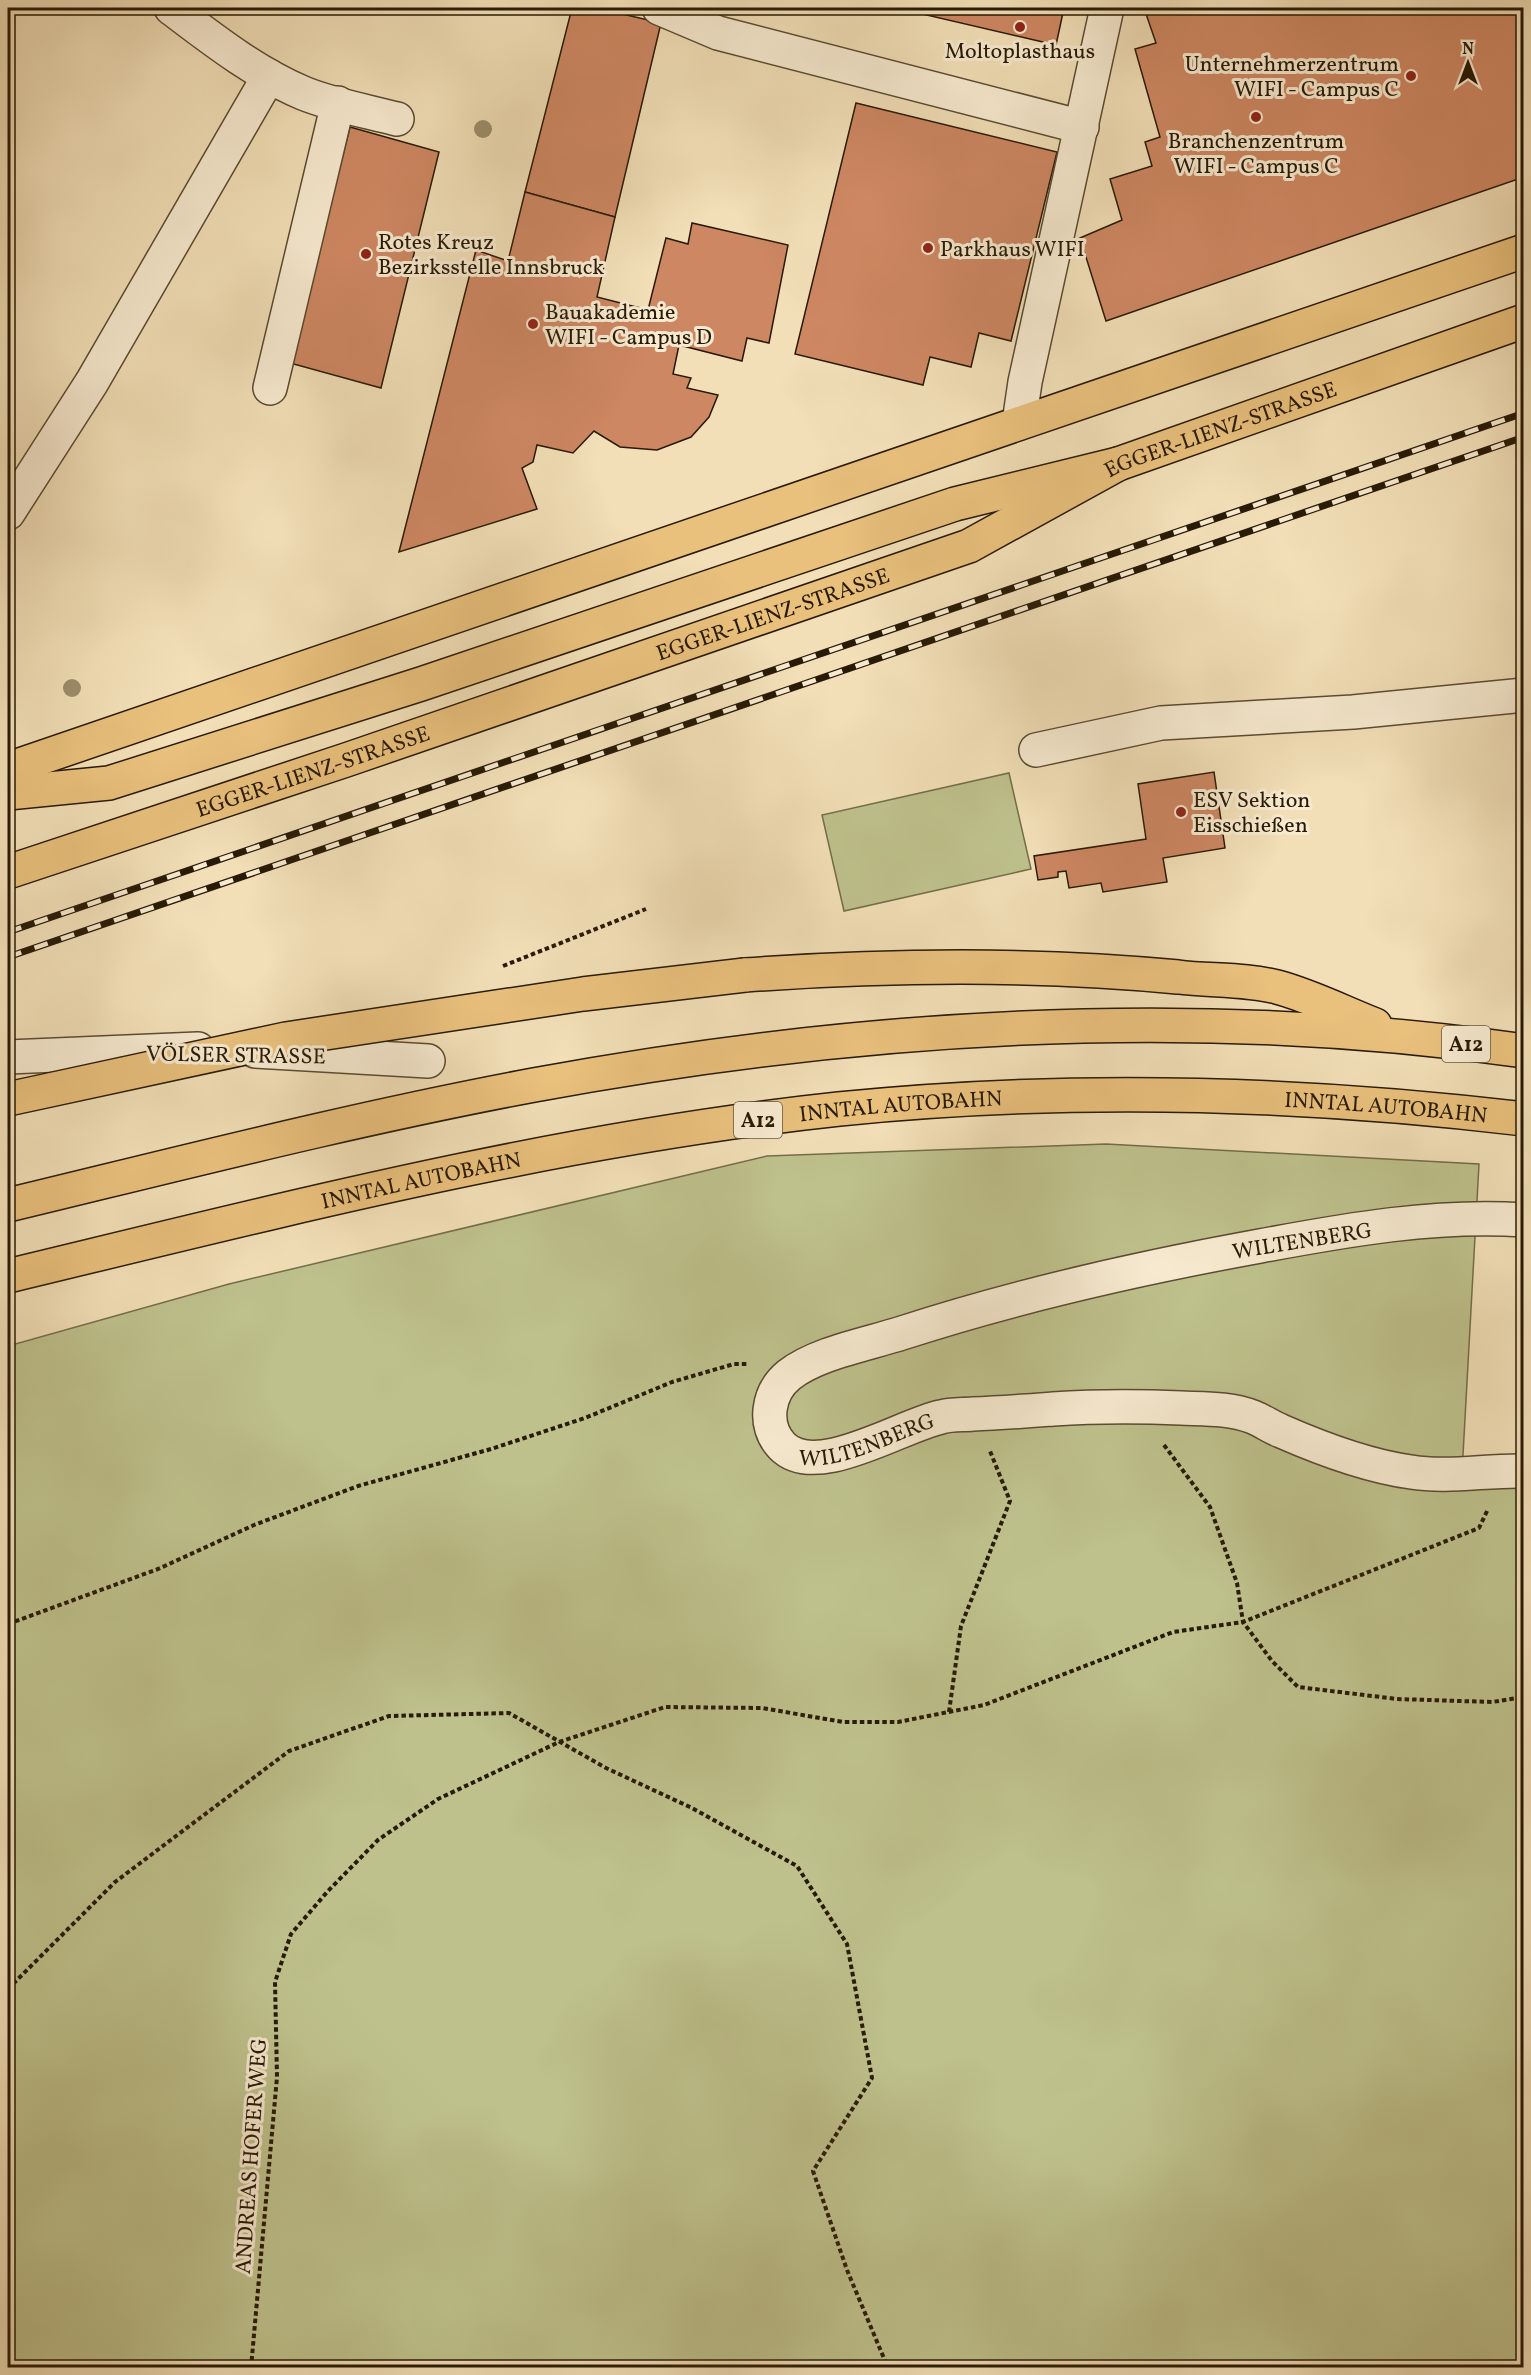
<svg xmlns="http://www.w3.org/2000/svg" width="1531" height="2375" font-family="Vollkorn,serif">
<rect width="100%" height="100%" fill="#f2dfb7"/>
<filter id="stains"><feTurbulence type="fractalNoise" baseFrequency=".00333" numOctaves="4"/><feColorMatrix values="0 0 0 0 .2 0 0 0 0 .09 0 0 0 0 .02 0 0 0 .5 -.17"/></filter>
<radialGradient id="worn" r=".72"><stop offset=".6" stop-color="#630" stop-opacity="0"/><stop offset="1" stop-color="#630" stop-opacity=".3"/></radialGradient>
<g fill="#bec18c" stroke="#736e49" stroke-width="1.5">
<path d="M1009 773 1031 869 844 911 822 815Z"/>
<path d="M1106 1144 1479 1164 1462 1473 1524 1472 1523 2367 8 2368V1346L229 1284 767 1156Z"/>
</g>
<g fill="#cd8762" stroke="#281a06" stroke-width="1.5">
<path d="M572 8H597L661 23 615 217 525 192Z"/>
<path d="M905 8H1064L1056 45 905 10Z"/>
<path d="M1144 8H1524V177L1106 321 1080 238 1122 220 1110 179 1152 166 1145 142 1160 137 1135 49 1156 43Z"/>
<path d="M856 103 1057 152 1011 341 979 333 971 367 930 357 923 385 795 354Z"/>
<path d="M350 127 439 152 381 388 290 363Z"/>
<path d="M525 192 615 217 597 297 648 310 666 238 688 244 692 223 788 245 769 343 747 338 742 361 679 345 673 374 691 378 687 388 718 395 709 417 691 437 657 450 620 447 594 431 573 453 537 445 533 462 522 468 537 509 399 552 476 250 508 261Z"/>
<path d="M1214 772 1225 848 1163 858 1167 882 1103 892 1101 883 1069 888 1066 871 1058 872V877L1038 880 1034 856 1146 839 1138 784Z"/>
</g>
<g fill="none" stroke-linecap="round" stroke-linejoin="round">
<defs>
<g id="minor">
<path d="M171 8C212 39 254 72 303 93 332 105 366 111 397 119"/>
<path d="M659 8 718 33 1082 127"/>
<path d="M270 388 338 103"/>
<path d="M1019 423 1025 382 1107 8"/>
<path d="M8 513 92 382 269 76"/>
<path d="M1036 750 1161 723 1353 712 1524 695"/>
<path d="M255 1051 428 1061"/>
<path d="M8 1057 198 1049"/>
<path id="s1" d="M1524 1220C1436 1214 1346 1230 1260 1246 1139 1268 1019 1295 902 1333 868 1344 817 1353 789 1375 768 1392 762 1425 782 1446 816 1481 902 1425 941 1417 951 1414 963 1415 973 1414 1000 1413 1026 1411 1053 1409 1096 1406 1138 1406 1181 1408 1205 1409 1230 1408 1253 1417 1263 1421 1271 1427 1281 1431 1322 1449 1367 1466 1411 1472 1448 1478 1486 1470 1524 1471"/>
</g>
<g id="major">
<path d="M8 769 1524 251"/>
<path id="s2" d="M8 872 346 760 969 546 1118 464 1524 321"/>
</g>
<g id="highway">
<path d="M8 793 109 783 421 684 955 504 1118 464"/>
<path d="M745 975C888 965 1034 963 1178 977 1210 981 1246 979 1277 987 1311 996 1344 1013 1375 1025"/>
<path d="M8 1205C182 1163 357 1118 534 1085 858 1025 1196 1004 1524 1051"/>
<path id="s3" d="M8 1276C282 1210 557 1139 839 1109 1066 1086 1297 1092 1524 1119"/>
</g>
</defs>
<use href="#minor" stroke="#5a4b32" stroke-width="36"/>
<use href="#major" stroke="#281a06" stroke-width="36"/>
<use href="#highway" stroke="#281a06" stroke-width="36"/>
<g stroke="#281a06" stroke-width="4" stroke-dasharray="4.5 3" stroke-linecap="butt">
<path d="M503 966 646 909"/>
<path d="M1164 1445 1210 1507 1237 1583 1243 1622 1272 1661 1298 1687 1397 1699 1492 1702 1524 1697"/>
<path d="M8 1624 158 1569 254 1525 358 1486 491 1449 585 1418 672 1382 734 1364H749"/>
<path d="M949 1712 961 1626 1010 1501 990 1451"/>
<path d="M8 1989 115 1882 289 1751 389 1716 509 1713 606 1768 692 1808 797 1866 847 1944 872 2078 813 2171 847 2270 888 2368"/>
<path d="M251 2368 277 2077 275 1982 291 1934 328 1891 378 1840 438 1799 559 1742 665 1707 762 1708 843 1722H898L984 1705 1173 1632 1243 1622 1479 1528 1488 1509"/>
</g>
<use href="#minor" stroke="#f7ead0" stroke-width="33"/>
<use href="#major" stroke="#e9c07c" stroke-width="33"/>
<use href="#highway" stroke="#e9c07c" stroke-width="33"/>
<defs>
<g id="rail">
<path d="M8 932 1524 413"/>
<path d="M8 957 1524 437"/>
</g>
</defs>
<use href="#rail" stroke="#281a06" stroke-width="7"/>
<use href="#rail" stroke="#f7ead0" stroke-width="4.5" stroke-dasharray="14" stroke-linecap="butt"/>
<defs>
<path id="highway-bridge" d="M8 1099 286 1039 583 994 745 975"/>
</defs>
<use href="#highway-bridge" stroke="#281a06" stroke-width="36" stroke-linecap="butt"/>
<use href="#highway-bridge" stroke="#e9c07c" stroke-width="33"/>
</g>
<g fill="#9c8e6c">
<circle cx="483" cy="129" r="9"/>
<circle cx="72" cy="688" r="9"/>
</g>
<g fill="#8f2418" stroke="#f7ead0" stroke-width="2">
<circle cx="1020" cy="27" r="6"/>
<circle cx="1411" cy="76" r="6"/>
<circle cx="1256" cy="117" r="6"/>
<circle cx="928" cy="248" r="6"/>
<circle cx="366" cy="254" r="6"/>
<circle cx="533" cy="324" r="6"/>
<circle cx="1181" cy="812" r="6"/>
</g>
<g text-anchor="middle" stroke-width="6" stroke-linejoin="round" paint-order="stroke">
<g fill="#f7ead0" stroke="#665843" stroke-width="1.5">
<rect x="1442" y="1026" width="48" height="36" rx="4.5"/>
<rect x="734" y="1102" width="48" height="36" rx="4.5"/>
</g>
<g font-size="21" font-weight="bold" fill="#281a06">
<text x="1466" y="1051">A12</text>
<text x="758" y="1127">A12</text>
</g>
<g font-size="22" fill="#281a06" stroke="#f7ead0" text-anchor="start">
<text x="1020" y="58" text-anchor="middle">Moltoplasthaus</text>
<text x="1399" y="71" text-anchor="end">Unternehmerzentrum<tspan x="1399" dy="25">WIFI - Campus C</tspan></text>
<text x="1256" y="148" text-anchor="middle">Branchenzentrum<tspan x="1256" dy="25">WIFI - Campus C</tspan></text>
<text x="378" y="249">Rotes Kreuz<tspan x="378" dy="25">Bezirksstelle Innsbruck</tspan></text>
<text x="940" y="256">Parkhaus WIFI</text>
<text x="545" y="319">Bauakademie<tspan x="545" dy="25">WIFI - Campus D</tspan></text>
<text x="1193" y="807">ESV Sektion<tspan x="1193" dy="25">Eisschießen</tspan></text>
</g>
<g font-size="22" fill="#281a06" stroke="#f7ead0">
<text dy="8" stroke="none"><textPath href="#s2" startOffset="1293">EGGER-LIENZ-STRASSE</textPath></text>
<text dy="8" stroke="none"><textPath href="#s2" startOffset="807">EGGER-LIENZ-STRASSE</textPath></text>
<text dy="8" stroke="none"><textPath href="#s2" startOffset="321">EGGER-LIENZ-STRASSE</textPath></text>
<text transform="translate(236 1054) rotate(1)" y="8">VÖLSER STRASSE</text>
<text dy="8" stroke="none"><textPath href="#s3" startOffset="910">INNTAL AUTOBAHN</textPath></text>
<text dy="8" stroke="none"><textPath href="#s3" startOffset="1396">INNTAL AUTOBAHN</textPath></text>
<text dy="8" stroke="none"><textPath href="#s3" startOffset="424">INNTAL AUTOBAHN</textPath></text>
<text transform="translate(1302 1240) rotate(-9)" y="8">WILTENBERG</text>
<text dy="8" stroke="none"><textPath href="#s1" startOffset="926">WILTENBERG</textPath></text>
<text transform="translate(250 2156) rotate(-86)" y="8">ANDREAS HOFER WEG</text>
</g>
</g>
<rect width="1531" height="2375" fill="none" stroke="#f2dfb7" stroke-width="30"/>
<rect x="9" y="9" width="1513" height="2357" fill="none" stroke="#281a06" stroke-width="3"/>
<rect x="15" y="15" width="1501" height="2345" fill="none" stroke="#281a06" stroke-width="1.5"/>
<g transform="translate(1468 63)" stroke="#f7ead0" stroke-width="4.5" paint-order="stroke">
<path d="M0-4.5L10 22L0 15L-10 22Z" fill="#281a06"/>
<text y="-9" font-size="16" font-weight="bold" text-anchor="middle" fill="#281a06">N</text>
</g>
<rect width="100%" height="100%" filter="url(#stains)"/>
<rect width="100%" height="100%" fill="url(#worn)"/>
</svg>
